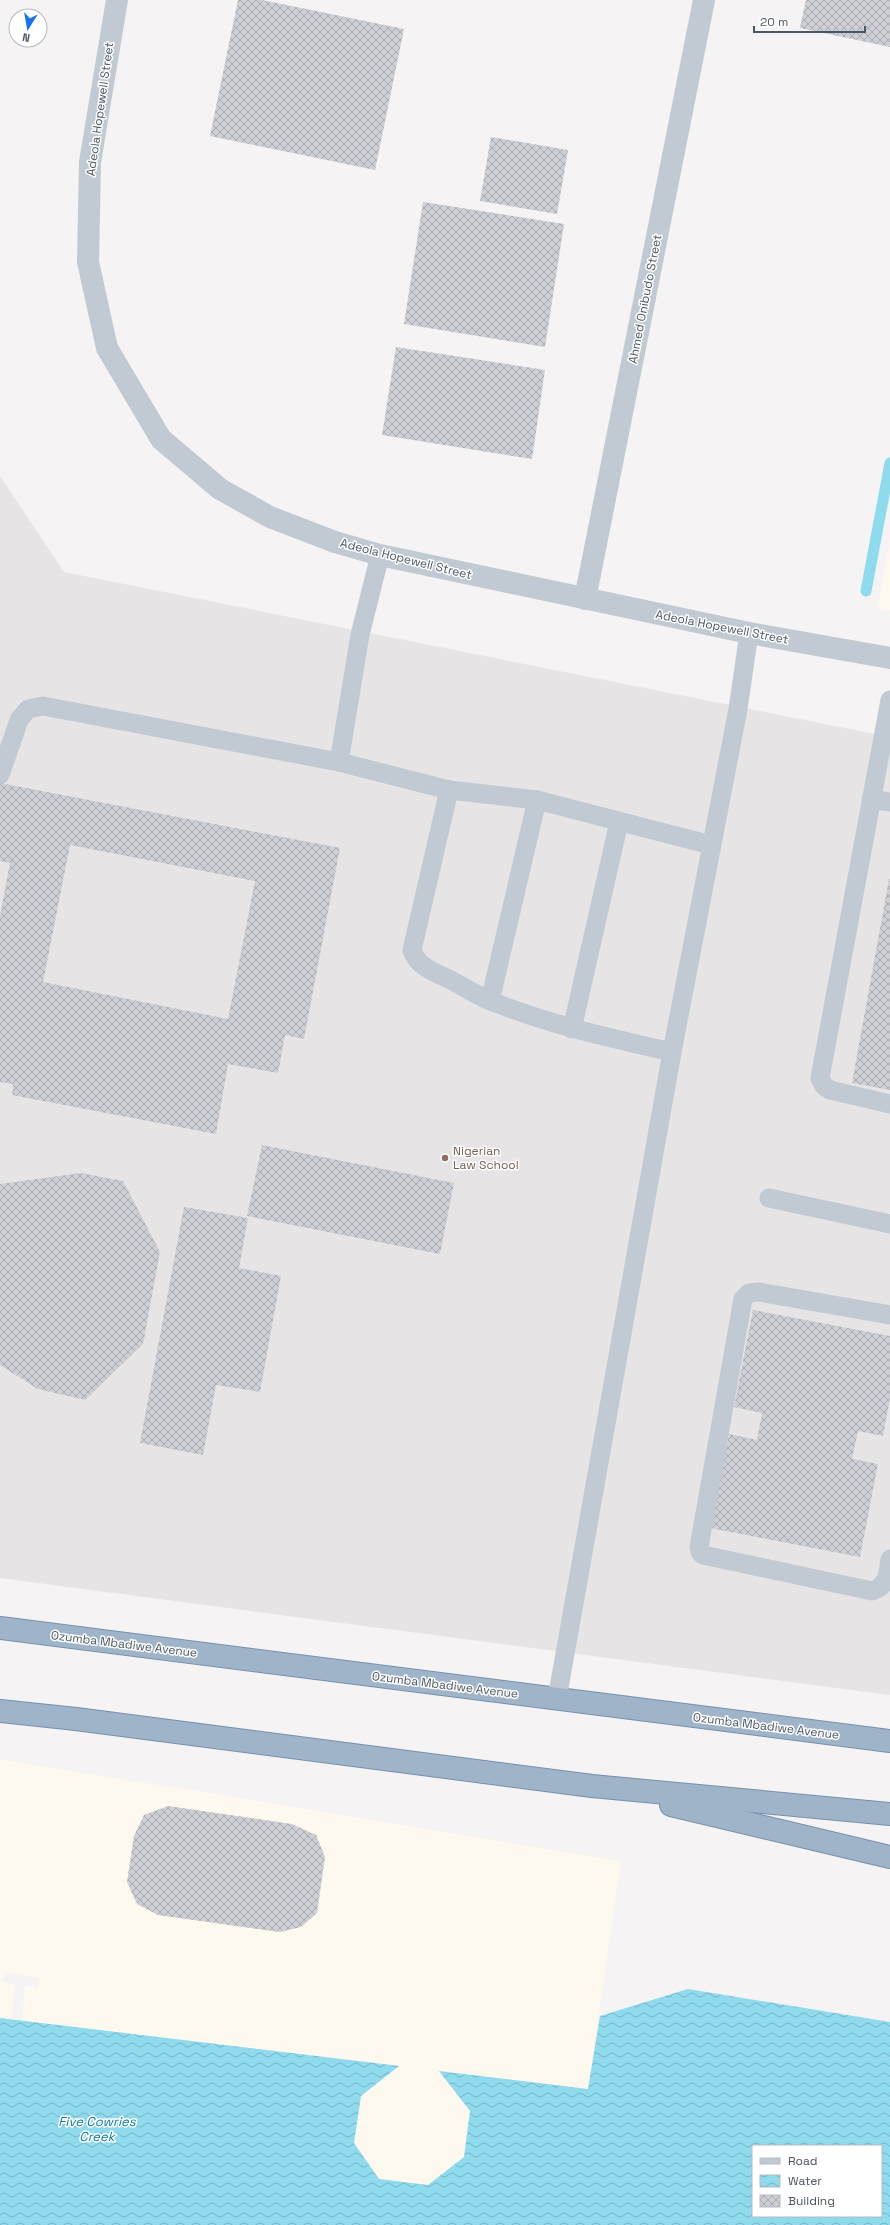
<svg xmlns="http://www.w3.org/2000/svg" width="890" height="2225" font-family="'Space Grotesk',sans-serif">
<defs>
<pattern id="water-waves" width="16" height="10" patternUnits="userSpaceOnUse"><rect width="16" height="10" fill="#90daee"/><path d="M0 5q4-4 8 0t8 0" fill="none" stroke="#78b4c4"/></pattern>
<pattern id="building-cross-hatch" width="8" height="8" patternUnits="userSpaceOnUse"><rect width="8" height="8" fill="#cdcfd5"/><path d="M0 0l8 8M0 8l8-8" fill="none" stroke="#a8abb0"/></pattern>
</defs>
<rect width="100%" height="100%" fill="#f5f3f3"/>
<g fill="#fdf9ef">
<path d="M890 541V611L877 609Z"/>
<path d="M0 1759 621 1861 588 2089 439 2072 470 2111 464 2157 428 2185 379 2179 354 2143 361 2096 398 2065 22 2021 25 1986 39 1988V1978L4 1973 3 1982 15 1984 11 2020 0 2018Z"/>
</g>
<path fill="#e6e4e5" d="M0 476 64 572 890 737V1695L0 1578Z"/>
<path fill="url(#water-waves)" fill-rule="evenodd" d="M688 1989 890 2022V2225H0V2018L399 2066 361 2096 354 2143 379 2179 428 2185 464 2157 470 2111 439 2071 588 2089 600 2016ZM753 2146H881V2216H753Z"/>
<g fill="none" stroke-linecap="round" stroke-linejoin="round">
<path stroke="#90daee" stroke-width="11" d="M866 591 890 463"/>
</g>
<g fill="url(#building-cross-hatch)" fill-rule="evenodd">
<path d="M238 0H262L404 29 375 170 210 136Z"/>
<path d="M806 0H890V47L800 28Z"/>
<path d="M491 137 568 150 557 214 480 201Z"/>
<path d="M423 202 564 224 545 347 404 324Z"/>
<path d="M396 347 545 370 532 459 382 435Z"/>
<path d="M0 783 340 848 304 1039 285 1035 278 1073 228 1064 216 1134 12 1095 13 1084 0 1082V916L10 863 0 861ZM70 845 255 881 228 1019 43 982Z"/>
<path d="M889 879H890V1090L852 1083Z"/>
<path d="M262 1145 454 1183 440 1254 247 1216Z"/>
<path d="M81 1173 123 1181 160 1252 143 1344 85 1400 38 1389 0 1365V1184Z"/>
<path d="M184 1207 248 1218 239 1268 281 1276 260 1392 216 1385 203 1455 140 1443Z"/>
<path d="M753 1310 890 1336V1398L883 1436 858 1431 852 1459 878 1464 860 1557 710 1528 729 1434 757 1440 762 1413 734 1407Z"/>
<path d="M168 1806 292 1824 316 1835 325 1857 317 1913 301 1927 280 1932 158 1915 137 1904 127 1882 134 1836 144 1815Z"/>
</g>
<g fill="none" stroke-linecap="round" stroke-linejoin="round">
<defs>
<g id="trunk">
<path d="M0 1628 890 1741"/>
<path d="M0 1711 76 1719 592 1786 890 1814"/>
<path d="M671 1805 890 1857"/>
</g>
</defs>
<use href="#trunk" stroke="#7690ad" stroke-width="24"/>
<g stroke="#c1cad2" stroke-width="19">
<path d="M890 700 820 1078 824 1086 830 1090 890 1104"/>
<path d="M339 762 360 635 380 555"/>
<path d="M0 775 19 720 28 709 43 706 339 762 449 790 537 800 711 845"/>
<path d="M449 790 412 950C417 967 436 973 451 980 464 987 477 996 491 1001 550 1025 611 1038 672 1052"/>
<path d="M871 799 890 802"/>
<path d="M490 1001 537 800"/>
<path d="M572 1029 619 822"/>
<path d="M769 1198 890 1224"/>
<path d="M890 1315 759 1292 749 1293 743 1299 699 1547 700 1552 703 1555 872 1591C888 1586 888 1573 890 1559"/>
<path d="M557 1699 672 1052 738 709 749 633"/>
</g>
<path stroke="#c1cad2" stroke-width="22" d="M585 599 704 0"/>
<path stroke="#c1cad2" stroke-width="22" d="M117 0 90 162 88 262 107 348 161 439 220 489 270 517 335 542 380 555 749 633 890 658"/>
<use href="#trunk" stroke="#9fb4c9" stroke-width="22"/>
</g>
<circle fill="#8d6e63" stroke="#fff" stroke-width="1.5" cx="445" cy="1158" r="4"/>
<g text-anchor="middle" stroke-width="3" stroke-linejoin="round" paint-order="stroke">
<g font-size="12" fill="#4a5661" stroke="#fff">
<text transform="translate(100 109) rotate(-82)" y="4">Adeola Hopewell Street</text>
<text transform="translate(645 299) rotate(-79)" y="4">Ahmed Onibudo Street</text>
<text transform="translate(406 559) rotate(14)" y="4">Adeola Hopewell Street</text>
<text transform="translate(722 627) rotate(11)" y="4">Adeola Hopewell Street</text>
<text transform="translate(124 1644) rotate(7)" y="4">Ozumba Mbadiwe Avenue</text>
<text transform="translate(445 1685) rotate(7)" y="4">Ozumba Mbadiwe Avenue</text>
<text transform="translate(766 1726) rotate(7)" y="4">Ozumba Mbadiwe Avenue</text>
</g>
<g font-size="12" fill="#785e54" stroke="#fff" text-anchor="start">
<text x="453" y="1155">Nigerian<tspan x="453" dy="14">Law School</tspan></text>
</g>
<g font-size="13" font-style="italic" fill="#0c7c9b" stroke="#fff">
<text x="97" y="2126">Five Cowries<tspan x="97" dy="15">Creek</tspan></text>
</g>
</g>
<rect x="752" y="2145" width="130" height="72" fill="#ffffff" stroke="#b7bbc0"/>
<rect x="760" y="2158" width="20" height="6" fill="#c1cad2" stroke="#b7bbc0"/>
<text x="788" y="2165" font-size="12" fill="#4a5661">Road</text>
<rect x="760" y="2175" width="20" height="12" fill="url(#water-waves)" stroke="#b7bbc0"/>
<text x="788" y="2185" font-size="12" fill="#4a5661">Water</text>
<rect x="760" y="2195" width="20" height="12" fill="url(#building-cross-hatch)" stroke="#b7bbc0"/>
<text x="788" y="2205" font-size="12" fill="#4a5661">Building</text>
<g transform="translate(28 28) rotate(191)"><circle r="19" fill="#ffffff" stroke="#b7bbc0"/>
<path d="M0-3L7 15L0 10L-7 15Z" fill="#1a73e8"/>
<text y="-6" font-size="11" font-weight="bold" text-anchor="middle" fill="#4a5661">N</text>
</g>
<path d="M754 26v6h111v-6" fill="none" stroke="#4a5661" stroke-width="2"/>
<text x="760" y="26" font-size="12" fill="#4a5661" stroke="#ffffff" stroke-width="3" paint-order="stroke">20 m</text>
</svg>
